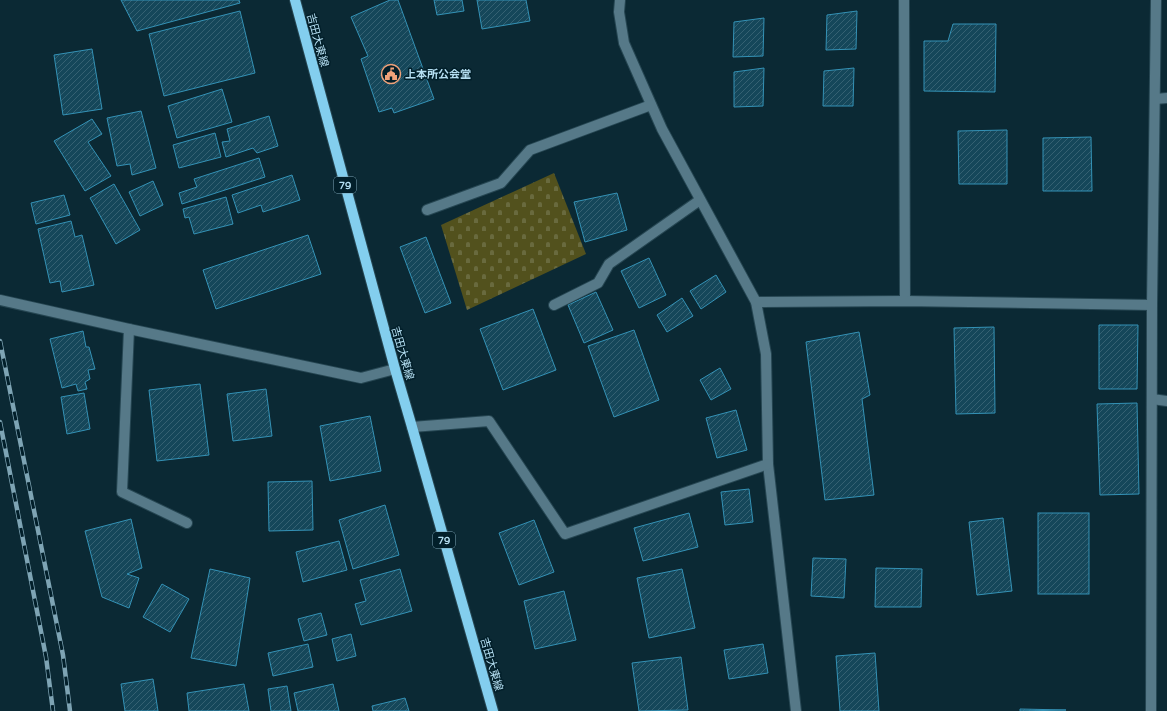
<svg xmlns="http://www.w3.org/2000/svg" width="1167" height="711" font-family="'Varela Round','Noto Sans JP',sans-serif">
<defs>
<pattern id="cemetery-stones" width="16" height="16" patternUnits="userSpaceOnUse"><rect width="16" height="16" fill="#52511d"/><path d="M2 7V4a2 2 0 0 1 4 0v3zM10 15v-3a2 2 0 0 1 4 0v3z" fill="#696a3e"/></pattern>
<pattern id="building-hatch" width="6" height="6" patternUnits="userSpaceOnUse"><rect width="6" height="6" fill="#15475a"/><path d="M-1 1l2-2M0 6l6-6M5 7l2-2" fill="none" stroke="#356172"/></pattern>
</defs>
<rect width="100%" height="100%" fill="#0b2934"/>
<path fill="url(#cemetery-stones)" d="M554 173 586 254 467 310 441 225Z"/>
<g fill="url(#building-hatch)" stroke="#3492b6">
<path d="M121 0H239L240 3 137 31Z"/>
<path d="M390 0H398L434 99 394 113 392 108 379 112 361 59 368 56 351 17Z"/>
<path d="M434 0H462L464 11 437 15Z"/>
<path d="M477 0H526L530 21 482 29Z"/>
<path d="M240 11 255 73 164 96 149 34Z"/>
<path d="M857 11 856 49 826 50 827 15Z"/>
<path d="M764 18 763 56 733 57 734 22Z"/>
<path d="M953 24H996L995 92 924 91V41H948Z"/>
<path d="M92 49 102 109 63 115 54 55Z"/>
<path d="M764 68 763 106 734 107V72Z"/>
<path d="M854 68 853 106H823L824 71Z"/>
<path d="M222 89 232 122 177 138 168 106Z"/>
<path d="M141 111 156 168 132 175 130 164 117 166 107 118Z"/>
<path d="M269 116 278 146 257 153 253 148 226 157 222 142 230 141 227 129Z"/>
<path d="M92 119 102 134 88 142 111 176 85 191 54 141Z"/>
<path d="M1007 130V184H959L958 131Z"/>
<path d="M215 133 221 157 179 168 173 145Z"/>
<path d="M1091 137 1092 191H1043V138Z"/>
<path d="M259 158 265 177 182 204 179 193 197 187 194 179Z"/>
<path d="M292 175 300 200 263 212 261 205 238 213 232 195Z"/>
<path d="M153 181 163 205 140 216 129 192Z"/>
<path d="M114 184 140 230 116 244 90 198Z"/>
<path d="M617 193 627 230 585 242 574 202Z"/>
<path d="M64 195 70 215 36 224 31 203Z"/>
<path d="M226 197 233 224 194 234 189 217 185 218 183 209Z"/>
<path d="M71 221 75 237 82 235 94 285 62 292 60 281 50 283 38 229Z"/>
<path d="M308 235 321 274 216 309 203 270Z"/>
<path d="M426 237 451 303 425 313 400 247Z"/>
<path d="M649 258 666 295 639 308 621 271Z"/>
<path d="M716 275 726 292 701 309 690 291Z"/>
<path d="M596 292 613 330 584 343 568 305Z"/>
<path d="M682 298 693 316 667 332 657 315Z"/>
<path d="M533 309 556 370 503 390 480 329Z"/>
<path d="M1099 325H1138L1137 389H1099Z"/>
<path d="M994 327 995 413 956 414 954 328Z"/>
<path d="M634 330 659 400 614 417 588 346Z"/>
<path d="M83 331 86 347H89L95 369 88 370 90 379 85 382 87 389 78 391 76 384 62 388 50 339Z"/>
<path d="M859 332 870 395 862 399 874 495 825 500 806 342Z"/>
<path d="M720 368 731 389 711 400 700 380Z"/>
<path d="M200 384 209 455 157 461 149 390Z"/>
<path d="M266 389 272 436 233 441 227 394Z"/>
<path d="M84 393 90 429 67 434 61 397Z"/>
<path d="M1137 403 1139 494 1100 495 1097 404Z"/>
<path d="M736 410 747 450 717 458 706 418Z"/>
<path d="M370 416 381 471 330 481 320 426Z"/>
<path d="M312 481 313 530 269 531 268 482Z"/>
<path d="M749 489 753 522 725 525 721 492Z"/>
<path d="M385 505 399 555 353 569 339 520Z"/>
<path d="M689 513 698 547 643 561 634 528Z"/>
<rect x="1038" y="513" width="51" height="81"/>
<path d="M1003 518 1012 591 977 595 969 522Z"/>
<path d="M131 519 142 568 127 574 139 578 129 608 102 597 85 531Z"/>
<path d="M534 520 554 572 519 585 499 533Z"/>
<path d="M339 541 347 570 303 582 296 552Z"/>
<path d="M813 558 846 559 844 598 811 596Z"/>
<path d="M876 568 922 569 921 607H875Z"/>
<path d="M210 569 250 578 236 666 191 658Z"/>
<path d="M400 569 412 611 361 625 355 604 366 601 360 580Z"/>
<path d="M682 569 695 628 649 638 637 578Z"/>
<path d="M162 584 189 599 170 632 143 617Z"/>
<path d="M564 591 576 640 535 649 524 601Z"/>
<path d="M321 613 327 635 304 641 298 619Z"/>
<path d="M351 634 356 656 337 661 332 639Z"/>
<path d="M308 644 313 667 273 676 268 653Z"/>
<path d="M763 644 768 673 729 679 724 650Z"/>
<path d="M875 653 879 711H840L836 656Z"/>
<path d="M681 657 688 710 639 711 632 663Z"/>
<path d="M153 679 158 711H125L121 684Z"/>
<path d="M244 684 249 711H189L187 693Z"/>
<path d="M333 684 339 711H298L294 693Z"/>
<path d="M287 686 291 711H271L268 689Z"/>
<path d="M405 698 409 711H373L372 706Z"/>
<path d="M1020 709 1066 710 1020 711Z"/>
</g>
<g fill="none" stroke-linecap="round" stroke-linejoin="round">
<defs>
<g id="minor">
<path d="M620 0 619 12 624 43 662 129 756 302 766 354 768 464 796 711"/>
<path d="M904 0 905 301"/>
<path d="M1155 99 1167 98"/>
<path d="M427 210 501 183 530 150 651 105"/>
<path d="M0 300 129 329 361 378 395 369"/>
<path d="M756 302 905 301 1152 305"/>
<path d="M554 305 598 283 609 264 700 200"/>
<path d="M129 329 122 492 187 523"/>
<path d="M1152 399 1167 401"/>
<path d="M412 427 489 421 565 534 768 464"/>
<path d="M1151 711 1152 305 1156 0"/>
</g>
<path id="major" d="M295 0 395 369 412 427 493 711"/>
</defs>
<use href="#minor" stroke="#264652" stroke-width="12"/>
<use href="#major" stroke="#264652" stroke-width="12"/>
<use href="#minor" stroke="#567988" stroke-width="10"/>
<use href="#major" stroke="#83ceee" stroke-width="10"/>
<defs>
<g id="rail">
<path d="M0 341 63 655 70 711"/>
<path d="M0 422 46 657 53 711"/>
</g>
</defs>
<use href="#rail" stroke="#7ea4b4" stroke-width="4.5"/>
<use href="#rail" stroke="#021f2a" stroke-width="3" stroke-dasharray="9" stroke-linecap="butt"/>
</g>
<defs>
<symbol id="civic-ring" viewBox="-11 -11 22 22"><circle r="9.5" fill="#021f2a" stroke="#f0a27a" stroke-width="1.5"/><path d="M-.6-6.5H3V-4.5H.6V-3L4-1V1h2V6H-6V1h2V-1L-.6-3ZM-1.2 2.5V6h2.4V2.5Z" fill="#f0a27a"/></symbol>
</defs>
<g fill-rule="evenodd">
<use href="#civic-ring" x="380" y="63" width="22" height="22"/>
</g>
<g text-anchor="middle" stroke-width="3" stroke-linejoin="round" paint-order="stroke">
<g fill="#021f2a" stroke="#7fa5b6" stroke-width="1">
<rect x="334" y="177" width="22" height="16" rx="3"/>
<rect x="433" y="532" width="22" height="16" rx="3"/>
</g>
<g font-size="10" font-weight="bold" fill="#b5dff2">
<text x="345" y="189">79</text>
<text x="444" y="544">79</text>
</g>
<g font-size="11" fill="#b5dff2" stroke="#021f2a">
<text transform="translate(318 40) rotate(75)" y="4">吉田大東線</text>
<text transform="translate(403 353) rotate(74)" y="4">吉田大東線</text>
<text transform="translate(492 664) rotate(74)" y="4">吉田大東線</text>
</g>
<g font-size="11" font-weight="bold" fill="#b5dff2" stroke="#021f2a" text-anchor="start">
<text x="405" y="78">上本所公会堂</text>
</g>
</g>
</svg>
